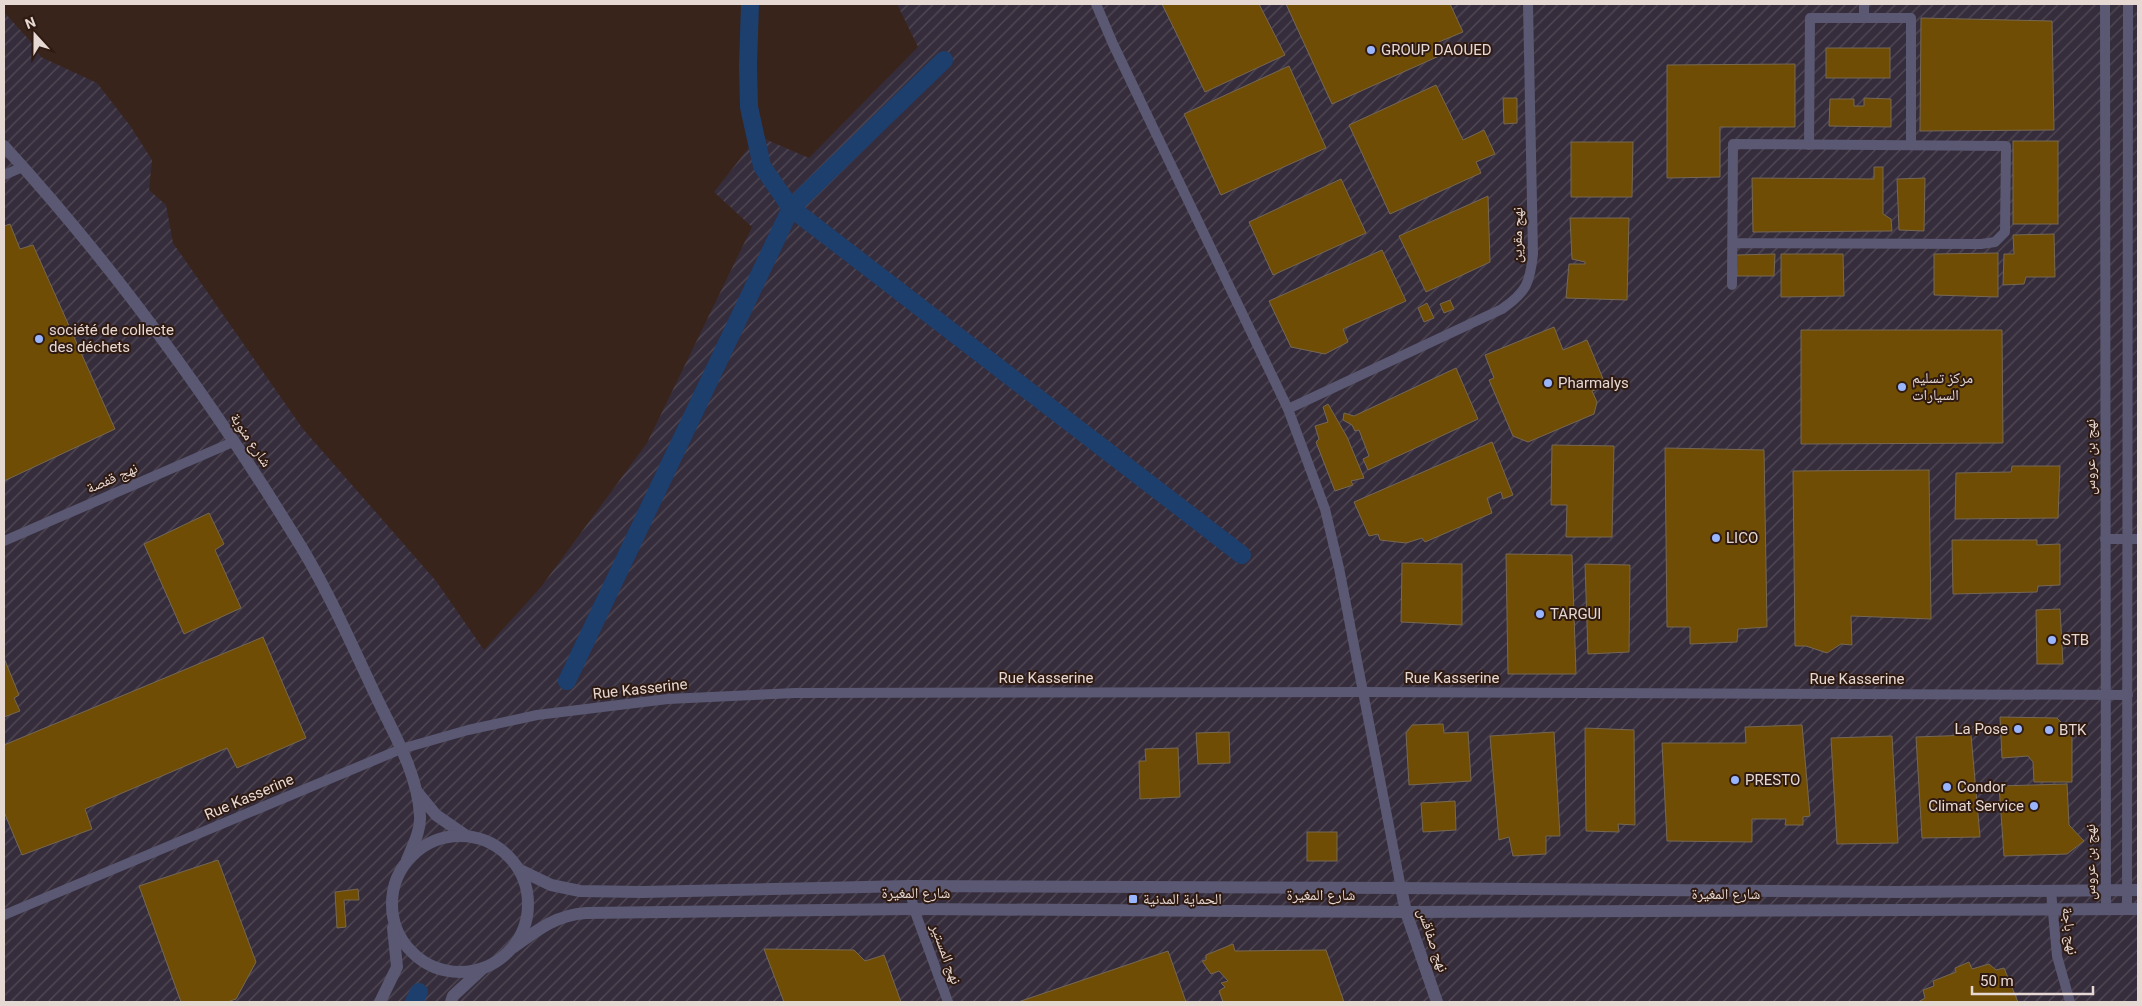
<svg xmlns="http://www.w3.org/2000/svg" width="2142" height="1006" font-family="Roboto,'Noto Naskh Arabic',sans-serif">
<defs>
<pattern id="industrial-furrows" width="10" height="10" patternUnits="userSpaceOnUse" patternTransform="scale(1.25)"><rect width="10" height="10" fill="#362d3c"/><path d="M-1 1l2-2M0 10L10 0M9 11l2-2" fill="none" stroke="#534b57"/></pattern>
</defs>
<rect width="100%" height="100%" fill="#39241b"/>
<path fill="url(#industrial-furrows)" d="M897 4H2138V1002H4V12L31 42 41 57 97 83 131 127 152 160 149 190 166 205 173 243 303 429 436 581 484 650 541 587 647 443 752 227 714 192 758 136 809 158 918 47Z"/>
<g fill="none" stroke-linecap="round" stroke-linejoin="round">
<g stroke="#1d3f6e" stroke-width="18">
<path d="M750 4 748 65 749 107 762 166 791 208 1242 555"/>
<path d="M567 681 791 208 944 60"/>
<path d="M414 1002 419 992"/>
</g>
</g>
<g fill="#704d04" stroke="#766853">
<path d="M1162 4H1259L1285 55 1205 92Z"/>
<path d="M1286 4H1450L1463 32 1434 44 1439 56 1332 104Z"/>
<path d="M1921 18 2052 21 2054 130 1920 131Z"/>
<rect x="1826" y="48" width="64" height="30"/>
<path d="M1795 64V127H1720V177L1667 178V65Z"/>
<path d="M1289 66 1326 148 1221 195 1184 114Z"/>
<path d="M1436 85 1463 140 1484 130 1495 154 1476 162 1481 173 1390 214 1349 125Z"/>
<path d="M1503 98H1517V123L1504 124Z"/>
<path d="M1864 98 1891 99V127L1829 126 1830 99H1854V106H1864Z"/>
<rect x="2013" y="141" width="45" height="83"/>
<path d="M1571 142H1633L1632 197H1571Z"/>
<path d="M1874 167H1883V214L1891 219 1892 231 1753 232 1752 178 1874 179Z"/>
<path d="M1925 178 1924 231 1899 230 1897 179Z"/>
<path d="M1341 179 1366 233 1273 275 1249 222Z"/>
<path d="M1488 196 1490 262 1426 292 1399 236Z"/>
<path d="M1570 218H1629L1627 300 1566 298 1569 264H1585V262L1572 259Z"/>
<path d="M10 224 20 249 33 245 115 429 4 481V226Z"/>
<path d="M2054 234 2055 277H2026L2024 284 2003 285 2004 254H2014L2013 235Z"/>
<path d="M1382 250 1406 301 1343 329 1348 342 1325 354 1291 347 1269 301Z"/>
<path d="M1998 253V297L1934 295V254Z"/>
<path d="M1775 254 1774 276H1737L1736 255Z"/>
<path d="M1781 254H1843L1844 296 1781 297Z"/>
<path d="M1450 300 1454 309 1444 313 1440 304Z"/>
<path d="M1427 303 1434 318 1424 322 1418 308Z"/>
<path d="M1554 327 1563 350 1587 340 1606 386 1592 391 1597 402 1594 414 1528 442 1513 436 1489 380 1494 378 1485 355Z"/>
<path d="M1801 330H2002L2003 443 1801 444Z"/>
<path d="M1456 368 1478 419 1368 470 1363 459 1369 456 1359 430 1355 431 1352 425 1343 420 1344 413 1354 416Z"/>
<path d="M1328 404 1347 437 1364 478 1351 481 1353 485 1335 491 1316 442 1319 439 1315 426 1328 422 1323 407Z"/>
<path d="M1492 442 1513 495 1503 499 1501 492 1487 498 1492 513 1425 542 1422 538 1406 543 1380 540 1378 534 1369 536 1354 502Z"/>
<path d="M1552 445 1614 446 1612 537H1566L1567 505H1551Z"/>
<path d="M1665 448 1764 450 1767 627 1738 629 1737 642 1690 644V627H1667Z"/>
<path d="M2012 466H2060L2058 518 1955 519 1956 473 2011 472Z"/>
<path d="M1929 470 1931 619 1851 616 1852 645 1841 644 1827 653 1806 646H1795L1793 471Z"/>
<path d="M209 513 224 544 215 550 241 608 184 634 144 544Z"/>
<path d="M1952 540H2037V545L2060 544V585L2038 586 2037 592 1953 594Z"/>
<path d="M1506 554 1572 555 1576 674H1508Z"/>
<path d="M1402 563 1462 564V625L1401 622Z"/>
<path d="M1585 564 1630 565 1629 652 1588 654Z"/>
<path d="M2060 609 2063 664H2037L2036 610Z"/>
<path d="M263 637 306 738 237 768 227 748 85 809 92 829 22 855 4 812V745Z"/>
<path d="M4 658 19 695 14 698 20 711 4 717Z"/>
<path d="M2000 717 2057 718 2072 734V782H2034L2033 762 2028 756 2002 758Z"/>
<path d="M1443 724 1444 733 1468 732 1471 781 1409 785 1406 733 1412 725Z"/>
<path d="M1802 725 1810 816 1803 817V825H1785L1786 819H1752V842L1667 841 1662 743H1746L1745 727Z"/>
<path d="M1585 728 1634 730 1635 825 1618 824 1619 832 1586 831Z"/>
<path d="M1229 732 1230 763 1198 764 1196 733Z"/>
<path d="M1554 732 1560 836H1546V854L1513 856 1509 837 1499 840 1490 736Z"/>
<path d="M1971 735 1980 837 1922 838 1916 737Z"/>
<path d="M1892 736 1898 843 1837 844 1831 738Z"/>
<path d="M1178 748 1180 797 1140 799 1139 761H1146L1145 749Z"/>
<path d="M2067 784 2069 825 2084 841 2067 854 2004 856 1999 786Z"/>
<path d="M1455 801 1456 830 1423 832 1421 803Z"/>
<rect x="1307" y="832" width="30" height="29"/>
<path d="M218 860 256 962 236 999 227 1002H181L139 886Z"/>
<path d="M358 889 359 900H344L346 927 337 928 335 892Z"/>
<path d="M1233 944 1235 951 1326 950 1344 1002H1223L1219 991 1225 987 1221 983 1228 981 1219 971 1211 974 1202 961 1206 960V955Z"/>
<path d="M764 949 854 950 865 961 884 955 901 1002H784Z"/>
<path d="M1168 951 1186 1002H1018Z"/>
<path d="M1969 962 1972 969 1989 964 1996 970 2004 968 2018 1002H1918L1925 998 1923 990 1934 986 1933 981 1956 972 1955 968Z"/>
</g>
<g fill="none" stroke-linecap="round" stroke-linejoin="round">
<g stroke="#5a5872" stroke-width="10">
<path d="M1096 4 1113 44 1288 409 1325 509 1339 568 1401 888"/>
<path d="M1864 4V18"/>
<path d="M2105 4 2106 910"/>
<path d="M1809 145 1810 18H1911V145"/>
<path d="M4 175 23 167"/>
<path d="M1732 285 1733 144 2006 146 2005 232 1995 242 1981 244 1733 243"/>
<path d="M1288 409 1502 309C1527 292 1530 282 1533 254L1528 4"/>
<path d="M2105 539H2138"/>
<path d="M4 541 233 442"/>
<path d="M909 886 914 909 948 1002"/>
<path d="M2051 891 2057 956 2070 1002"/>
<path d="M2127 909 2128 4"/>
<path d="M4 915 401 749 468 730 537 715 668 699 795 693 1362 692 2128 695"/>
</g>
<g stroke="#5a5872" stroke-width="12">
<path d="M4 146C112 264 208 396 292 532 324 582 348 636 373 690 391 729 418 772 420 816 421 831 412 847 407 860"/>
<path d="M418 793 436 815 465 835"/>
<circle cx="460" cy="904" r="68"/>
<path d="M522 871 551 885 580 891 642 892 909 886 1401 888 1897 892 2138 890"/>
<path d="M1401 888 1406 912 1437 1002"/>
<path d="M514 947C537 930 556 915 586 913L914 909 1406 912 2138 909"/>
<path d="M380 1002 397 967 393 928"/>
<path d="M451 1002 453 996 481 970"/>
</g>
</g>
<g fill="#99b5fd" stroke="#2f1a12" stroke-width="2">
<circle cx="1371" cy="50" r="5"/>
<circle cx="39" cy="339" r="5"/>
<circle cx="1548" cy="383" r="5"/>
<circle cx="1902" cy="387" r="5"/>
<circle cx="1716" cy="538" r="5"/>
<circle cx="1540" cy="614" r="5"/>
<circle cx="2052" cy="640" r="5"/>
<circle cx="2018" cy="729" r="5"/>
<circle cx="2049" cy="730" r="5"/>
<circle cx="1735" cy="780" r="5"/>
<circle cx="1947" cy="787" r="5"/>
<circle cx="2034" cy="806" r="5"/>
<rect x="1128" y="894" width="10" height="10" rx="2.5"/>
</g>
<g text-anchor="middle" stroke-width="4" stroke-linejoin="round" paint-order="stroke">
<g font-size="15" fill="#e6d8d2" stroke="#2f1a12" text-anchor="start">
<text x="1381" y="55">GROUP DAOUED</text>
<text x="49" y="335">société de collecte<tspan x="49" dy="17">des déchets</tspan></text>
<text x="1912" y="383">مركز تسليم<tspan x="1912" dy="17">السيارات</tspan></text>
<text x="1558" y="388">Pharmalys</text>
<text x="1726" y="543">LICO</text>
<text x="1550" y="619">TARGUI</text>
<text x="2062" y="645">STB</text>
<text x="2008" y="734" text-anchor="end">La Pose</text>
<text x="2059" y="735">BTK</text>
<text x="1745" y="785">PRESTO</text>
<text x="1957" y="792">Condor</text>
<text x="2024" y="811" text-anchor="end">Climat Service</text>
<text x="1143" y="904">الحماية المدنية</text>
</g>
<g font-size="15" fill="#e6d8d2" stroke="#2f1a12">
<text transform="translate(1517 235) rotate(-89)" y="5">نهج مقرين</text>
<text transform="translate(251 440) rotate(56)" y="5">شارع منوبة</text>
<text transform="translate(2090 457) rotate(-90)" y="5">نهج بن عروس</text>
<text transform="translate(112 478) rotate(-24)" y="5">نهج قفصة</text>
<text x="1046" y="683">Rue Kasserine</text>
<text x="1452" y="683">Rue Kasserine</text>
<text x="1857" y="684">Rue Kasserine</text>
<text transform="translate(640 689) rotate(-6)" y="5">Rue Kasserine</text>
<text transform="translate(249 797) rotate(-23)" y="5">Rue Kasserine</text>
<text transform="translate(2090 862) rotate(-90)" y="5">نهج بن عروس</text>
<text x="916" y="898">شارع المغيرة</text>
<text x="1726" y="899">شارع المغيرة</text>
<text x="1321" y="900">شارع المغيرة</text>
<text transform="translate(2070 931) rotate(83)" y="5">نهج باجة</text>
<text transform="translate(1433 940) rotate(71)" y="5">نهج صفاقس</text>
<text transform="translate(946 954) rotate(70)" y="5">نهج المستير</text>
</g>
</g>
<rect width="2142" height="1006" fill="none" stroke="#e6d8d2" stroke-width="10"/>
<g transform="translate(35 35) rotate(339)" stroke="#2f1a12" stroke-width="4" paint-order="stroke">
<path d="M0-4L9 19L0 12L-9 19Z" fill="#e6d8d2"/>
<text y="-8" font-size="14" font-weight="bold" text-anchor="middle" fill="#e6d8d2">N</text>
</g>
<path d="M1972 986v8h121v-8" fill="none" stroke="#e6d8d2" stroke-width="2.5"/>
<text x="1980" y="986" font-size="15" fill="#e6d8d2" stroke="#2f1a12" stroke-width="4" paint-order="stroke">50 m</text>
</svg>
